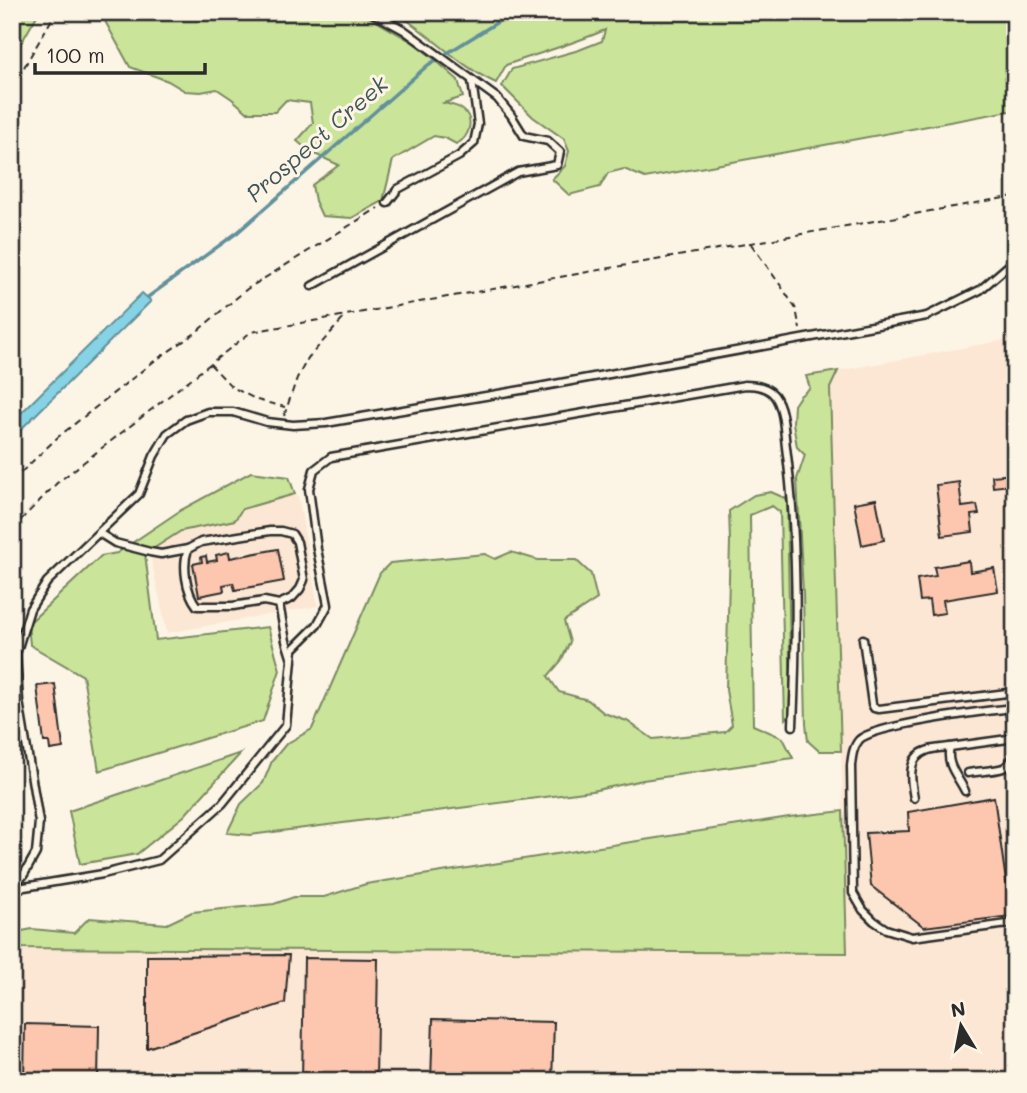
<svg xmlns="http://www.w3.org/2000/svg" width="1027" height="1093" font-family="Mali,sans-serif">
<rect width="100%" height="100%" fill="#fcf5e5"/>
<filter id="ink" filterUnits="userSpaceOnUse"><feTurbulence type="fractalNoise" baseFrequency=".0143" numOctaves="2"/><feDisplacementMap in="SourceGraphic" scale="14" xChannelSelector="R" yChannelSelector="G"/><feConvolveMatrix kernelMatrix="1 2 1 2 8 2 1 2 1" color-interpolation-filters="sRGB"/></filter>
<g filter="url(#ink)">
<g fill="#fce7d4">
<path d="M1015 338V1081H12V948L847 953 830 388 838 371Z"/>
<path d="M298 495 318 606 167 633 151 560 149 536 230 507Z"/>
</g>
<g fill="#cae49a" stroke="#7a8862" stroke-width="2">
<path d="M12 12H39L12 59Z"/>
<path d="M100 12H360L414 43 432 57 458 80 463 97 444 103C448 104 455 105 460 108 476 117 470 138 456 144L445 138 434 136 393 160 383 201 352 218 322 216 315 201 312 185 339 165 310 152 297 141 313 123 310 103 286 100 275 112H247L232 99 217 89 201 92 185 91 168 81 130 67Z"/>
<path d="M395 12H1015V110L645 178 624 169 608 173 600 187 569 195 552 179 565 166 569 151 564 139 533 117 502 86 512 69 579 50 602 41 605 30C573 44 539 53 506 65L496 83C459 66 430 34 395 12Z"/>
<path d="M838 371 830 388 841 751H819L808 741 806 724 803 593 797 479 805 455 797 447 793 423 794 405 800 396 810 388 806 376Z"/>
<path d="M251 472 289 477 295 494 242 509 235 520 181 531 145 554 156 640 268 627 280 670 263 721 99 771 83 676 30 645 28 624 101 556 117 553 181 510Z"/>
<path d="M771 492 787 499 791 714 785 720 780 512 772 506 750 515 753 725 783 738 793 758 643 780 592 791 250 835 227 833 241 804 263 783 272 761 286 744 312 729 380 573 390 563 485 554 495 559 511 552 538 560H576L591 574 597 599 564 621 570 642 561 661 548 676 559 692 588 700 604 713 627 721 653 739 725 732 732 725 726 690 730 541 729 511 754 495Z"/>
<path d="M241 753 184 816 137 854 80 864 69 811Z"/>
<path d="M843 811 847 953 12 948V933L32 929 74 933 89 918 167 924 192 912 274 904 294 897H324L366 884 789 817Z"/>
</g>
<path fill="#86d3e5" stroke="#62909b" stroke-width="2" d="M142 293 151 301 12 438V422Z"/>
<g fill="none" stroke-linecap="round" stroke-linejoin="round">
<path stroke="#62909b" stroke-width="3.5" d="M148 297 238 232 428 65 514 12"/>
</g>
<g fill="#fcc7ae" stroke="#2b2b2b" stroke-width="2">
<path d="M1015 474V518L1011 485 993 487 992 476Z"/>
<path d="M959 482 962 507 977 505 979 514 971 515 973 532 942 536 936 485Z"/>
<path d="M876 499 884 540 862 545 854 503Z"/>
<path d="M278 549 284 581 235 590 233 583 223 585 224 591 199 596 193 564 202 562 201 557 206 556 207 562 217 560 216 555 229 552 230 558Z"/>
<path d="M969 561 970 572 994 568 998 591 943 600 945 613 931 615 929 600 920 601 917 579 936 576 934 567Z"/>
<path d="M55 684 63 748 50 750 49 742H44L37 686Z"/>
<path d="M994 797 1011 916 924 927 871 886 866 833 909 831 908 812Z"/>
<path d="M289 955 285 1003 147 1048V956Z"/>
<path d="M304 958 378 959 376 1081H302Z"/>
<path d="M433 1019 554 1022 552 1081H431Z"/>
<path d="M25 1024 99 1026 98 1081H24Z"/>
<path d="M142 1073 194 1074V1081H142Z"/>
</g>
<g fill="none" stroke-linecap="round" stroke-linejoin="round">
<defs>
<g id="lane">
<path d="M387 203 398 189 459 156 474 143 478 124 472 81"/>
<path d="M312 286 518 172 557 165 560 152 548 141 524 136 511 115 497 98 404 30 371 12"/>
<path d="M12 326 16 334"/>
<path d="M270 531H281L292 534 297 542 304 580 300 589 292 598 279 604 264 601 233 606H197C186 592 182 566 188 549L201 542Z"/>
<path d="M99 533 115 543 150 552 161 554 188 549"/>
<path d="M279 604 286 641 291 657"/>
<path d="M863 639 872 704 874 708 879 709 1015 692"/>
<path d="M1015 708C989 710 873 725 859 740 853 747 852 756 851 766L853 893 863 910 874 921 886 929 912 937 1015 923"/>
<path d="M968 773C977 771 995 771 1003 768 1023 759 1011 725 1009 709"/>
<path d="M965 791C958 776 945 765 950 747L1015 738"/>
<path d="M914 798C911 782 906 758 926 751 933 748 942 748 950 747"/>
<path d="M12 884 23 876 36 853 39 822 19 701 16 654 30 609 47 582 139 494 154 456 167 434 186 420 208 412H233L267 422 293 425 326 423 533 388 927 316 980 290 1015 260"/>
<path d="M12 889 103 874 159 860 222 804 286 725 293 649 317 625 328 605 317 549 309 489 314 470 331 457 745 385C755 385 767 386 774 395 784 408 784 431 786 447 798 539 797 634 793 726"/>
</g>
</defs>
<use href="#lane" stroke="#2b2b2b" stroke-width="11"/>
<g stroke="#2b2b2b" stroke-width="2" stroke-dasharray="7 5" stroke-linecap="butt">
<path d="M12 88 56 12"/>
<path d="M751 244 781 286 796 309 800 329"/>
<path d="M210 364 232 387 257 400 285 407"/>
<path d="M284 416 297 378 308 358 344 318"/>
<path d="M12 481 58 437 153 362 194 334 247 289 378 208"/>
<path d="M12 529 57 483 251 332 1015 196"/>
</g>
<use href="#lane" stroke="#fcf5e5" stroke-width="6"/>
</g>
</g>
<g text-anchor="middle" stroke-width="6" stroke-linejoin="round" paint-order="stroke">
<g font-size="23" font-style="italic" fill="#42555a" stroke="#fcf5e5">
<text transform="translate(317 139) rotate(-41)" y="8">Prospect Creek</text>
</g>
</g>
<rect width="1027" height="1093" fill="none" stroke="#fcf5e5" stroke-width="42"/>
<rect x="21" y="21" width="985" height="1051" fill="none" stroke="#2b2b2b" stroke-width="2.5" filter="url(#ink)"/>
<g transform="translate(961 1026) rotate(350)" stroke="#fcf5e5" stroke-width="5" paint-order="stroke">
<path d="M0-5L12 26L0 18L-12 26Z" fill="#2b2b2b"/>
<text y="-10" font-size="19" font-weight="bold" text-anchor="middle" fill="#2b2b2b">N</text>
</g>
<path d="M35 63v10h170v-10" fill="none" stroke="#2b2b2b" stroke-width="3.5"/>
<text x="46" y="63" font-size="21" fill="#2b2b2b" stroke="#fcf5e5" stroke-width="5" paint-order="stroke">100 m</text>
</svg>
